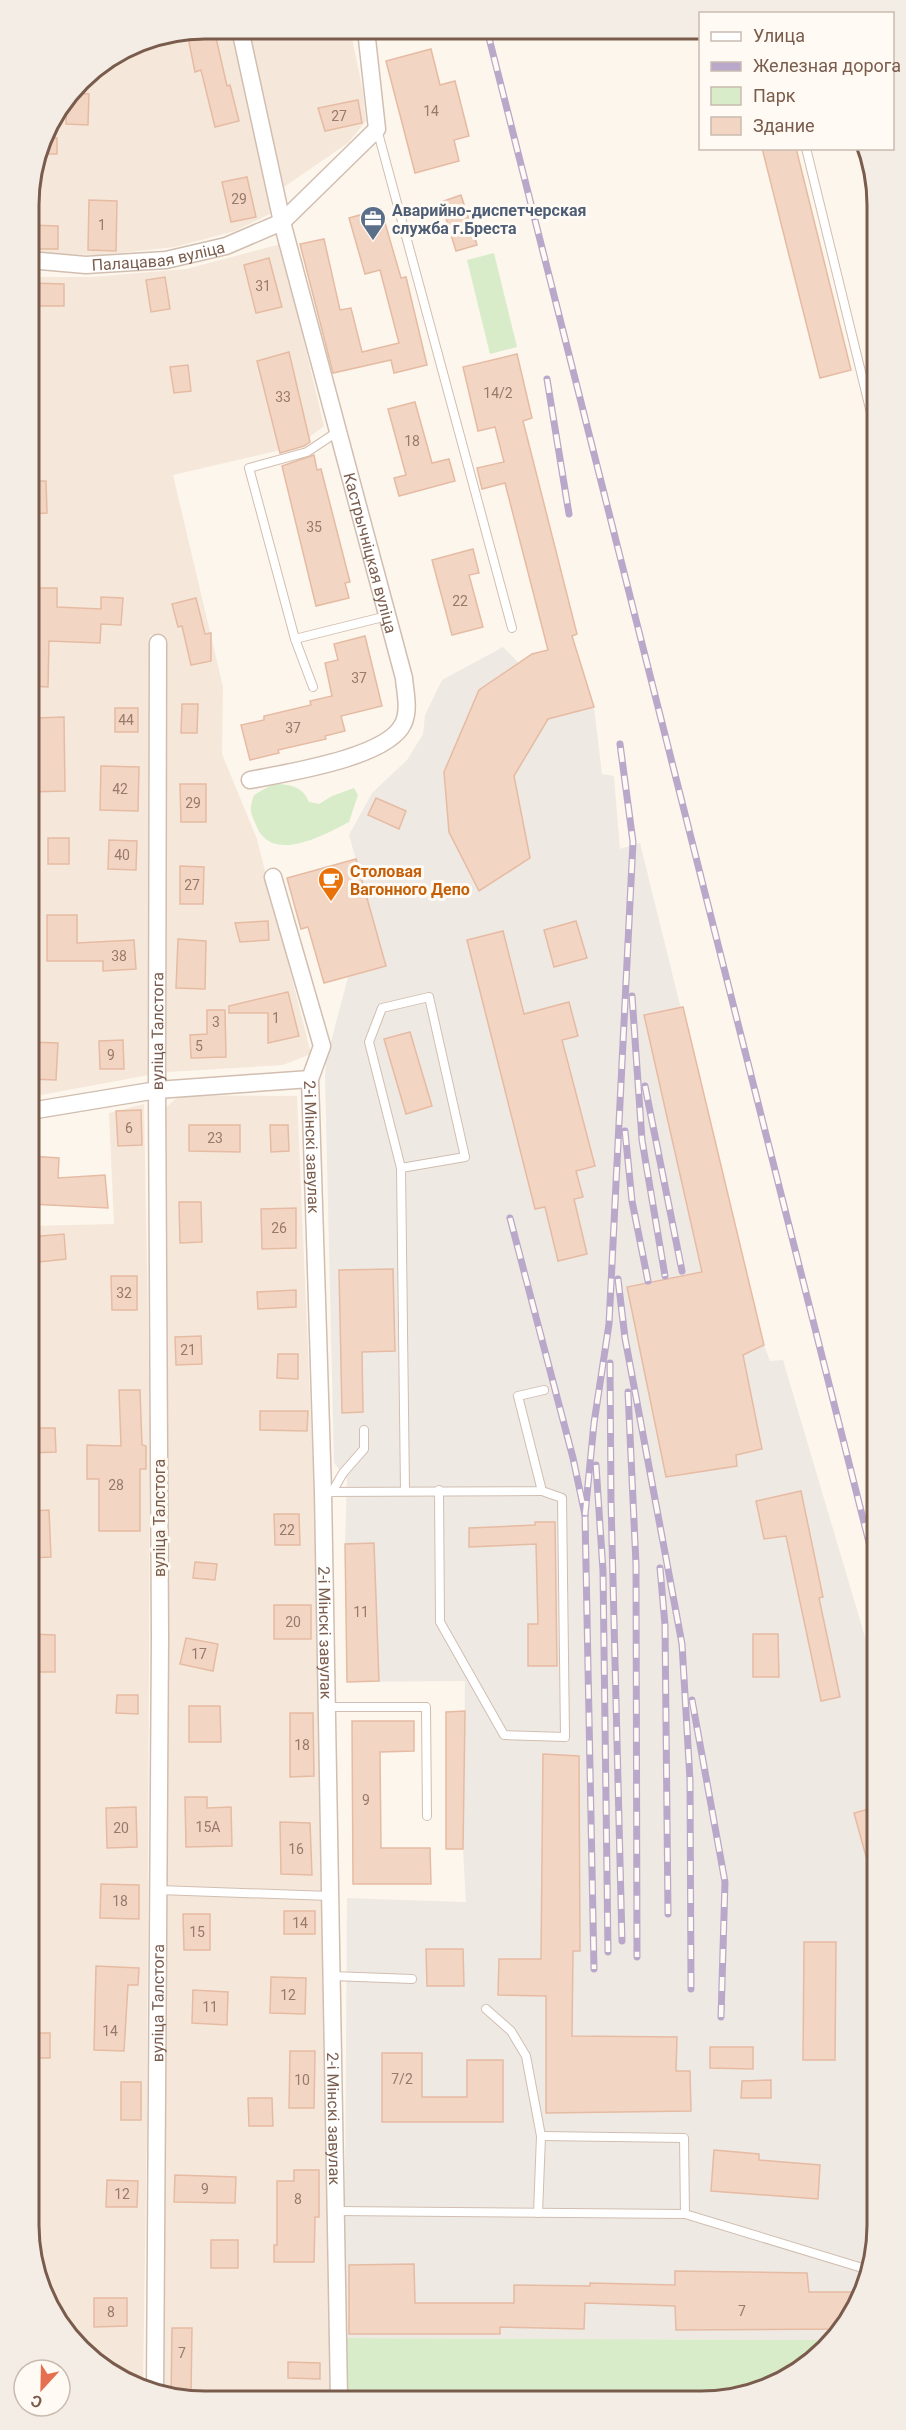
<svg xmlns="http://www.w3.org/2000/svg" width="906" height="2430" font-family="Roboto,sans-serif">
<rect width="100%" height="100%" fill="#fdf6ec"/>
<g fill="#f5e8da">
<path d="M205 29H231L274 212 235 231 175 247 103 255 29 254V193L47 126 88 72 138 42Z"/>
<path d="M248 29H350L363 91 366 121 348 143 284 187Z"/>
<path d="M281 244 324 426 298 446 173 475 223 687 222 754 257 839 311 1054 283 1065 167 1072 165 637 150 635 149 1075 30 1097 29 277H92L186 269Z"/>
<path d="M180 1095 297 1096 318 1579 331 2398H171L162 2395 163 1110Z"/>
<path d="M144 1104 150 1423 147 2126 143 2389 126 2383 80 2350 52 2313 32 2260 30 1226 114 1224 109 1113Z"/>
</g>
<path fill="#efe9e4" d="M575 645 594 707 602 774 614 776 620 849 640 843 764 1345 770 1361 783 1360 876 1674 877 2237 864 2292 835 2340 344 2338 347 1898 466 1902 463 1849 465 1681 347 1682 345 1544 347 1479 334 1463 325 1077 326 1061 348 977 386 965 349 835 372 793 407 760 423 734 425 715 442 680 503 647 519 663 532 654Z"/>
<g fill="#d8ecc9">
<path d="M494 253 517 347 490 354 467 260Z"/>
<path d="M273 784C289 784 303 786 309 802L319 804 332 796 354 788 358 795 349 822C324 835 271 865 256 825 250 811 249 809 254 795Z"/>
<path d="M344 2338 835 2340 790 2378 736 2398H345Z"/>
</g>
<g fill="#f3d5c3" stroke="#e6bba3" stroke-width="1.5">
<path d="M205 28 214 29 227 86 230 85 239 121 215 127 201 70 195 72 187 32Z"/>
<path d="M431 49 440 85 455 81 469 136 454 140 459 161 415 173 386 61Z"/>
<path d="M72 93 89 94 88 125 66 124 67 100Z"/>
<path d="M358 100 362 123 325 131 318 108Z"/>
<path d="M44 137 57 138V154H39Z"/>
<path d="M762 148H796L851 370 820 378Z"/>
<path d="M247 177 256 217 231 222 222 182Z"/>
<path d="M461 195 477 245 456 251 441 202Z"/>
<path d="M89 200 117 201 116 251 88 250Z"/>
<path d="M381 209 401 278 406 277 427 365 394 373 391 360 333 373 300 244 324 239 340 310 351 308 362 352 399 343 380 270 365 274 349 218Z"/>
<path d="M29 225 58 226V249H29Z"/>
<path d="M269 258 282 307 256 313 244 265Z"/>
<path d="M165 277 170 309 151 312 146 280Z"/>
<path d="M29 283 64 284V306H29Z"/>
<path d="M289 352 310 442 304 446 280 453 257 361Z"/>
<path d="M517 354 532 418 523 421 577 634 572 636 594 707 548 719 514 776 530 858 479 891 449 832 444 772 479 690 532 654 548 650 505 483 482 489 477 468 504 462 495 427 478 431 463 367Z"/>
<path d="M188 365 191 391 174 393 170 367Z"/>
<path d="M415 402 432 463 449 459 455 481 399 496 394 478 406 475 388 409Z"/>
<path d="M314 455 317 470 321 469 350 582 345 583 349 598 316 606 282 466Z"/>
<path d="M29 481H46L47 513 29 514Z"/>
<path d="M473 549 479 573 469 575 483 627 452 635 432 560Z"/>
<path d="M29 588H57V607L101 609V597L123 598 121 625 101 624 100 643 49 641 48 687 30 686Z"/>
<path d="M196 598 205 634 211 633V661L191 665 182 626 178 627 172 604Z"/>
<path d="M365 636 382 706 341 716 345 731 325 736 326 739 278 750 279 753 250 760 241 725 264 720V716L311 705 310 701 332 696 325 663 338 660 334 644Z"/>
<path d="M182 704H198L197 733H181Z"/>
<rect x="115" y="708" width="23" height="24"/>
<path d="M64 717 65 791 30 792V748H36V718Z"/>
<path d="M101 766 139 767 138 811 100 810Z"/>
<path d="M180 784H206V822H181Z"/>
<path d="M376 798 406 811 399 829 368 815Z"/>
<rect x="48" y="838" width="21" height="26"/>
<path d="M109 840 137 841 136 870 108 869Z"/>
<path d="M356 859 386 966 324 983 308 927 301 929 287 878Z"/>
<path d="M180 866 204 867 203 904H180Z"/>
<path d="M47 915H77V943L134 940 136 969 103 971V961H47Z"/>
<path d="M268 921 269 940 240 942 235 923Z"/>
<path d="M576 921 587 958 554 967 544 930Z"/>
<path d="M503 931 524 1014 569 1002 578 1036 562 1040 595 1166 576 1171 583 1197 574 1199 587 1254 558 1261 545 1207 535 1209 467 940Z"/>
<path d="M178 939 206 941 205 989 176 988Z"/>
<path d="M288 992 299 1036 268 1043V1013H229V1006Z"/>
<path d="M683 1007 764 1345 743 1355 762 1449 736 1455 737 1466 666 1477 627 1287 702 1272 644 1015Z"/>
<path d="M207 1010H225L226 1057 191 1058 190 1035 207 1034Z"/>
<path d="M410 1032 432 1106 406 1114 384 1039Z"/>
<path d="M123 1040 124 1069H100L99 1041Z"/>
<path d="M30 1042 58 1043 56 1080 30 1079Z"/>
<path d="M141 1110 142 1145 118 1146 116 1111Z"/>
<path d="M189 1125H240V1152L189 1151Z"/>
<path d="M270 1125H288L289 1151 271 1152Z"/>
<path d="M30 1156 59 1158 58 1178 105 1175 108 1208 30 1204Z"/>
<path d="M179 1202H201L202 1242 180 1243Z"/>
<path d="M296 1208V1248L262 1249 261 1209Z"/>
<path d="M64 1234 66 1259 30 1263V1237Z"/>
<path d="M393 1269 395 1351 362 1352 363 1412 342 1413 339 1270Z"/>
<path d="M111 1276H137V1310H112Z"/>
<path d="M296 1290V1307L258 1309 257 1292Z"/>
<path d="M201 1336 202 1364 176 1365 175 1337Z"/>
<path d="M278 1354H298V1379L277 1378Z"/>
<path d="M119 1390H140L142 1445 146 1446V1469H140V1531H99V1479H87V1445L121 1446Z"/>
<path d="M260 1411H308L307 1431 260 1430Z"/>
<path d="M31 1428H55L56 1452 31 1453Z"/>
<path d="M801 1491 823 1597 819 1598 840 1697 821 1701 786 1536 764 1539 756 1501Z"/>
<path d="M49 1510 51 1557 31 1558V1511Z"/>
<path d="M274 1514H299L300 1545H275Z"/>
<path d="M535 1522H555L557 1666H528V1624H538L536 1544 469 1547V1528L535 1525Z"/>
<path d="M374 1543 379 1681 347 1682 345 1544Z"/>
<path d="M195 1562 217 1564 215 1580 193 1578Z"/>
<rect x="274" y="1605" width="37" height="34"/>
<path d="M31 1634 55 1635V1672H31Z"/>
<path d="M753 1634H778L779 1677H753Z"/>
<path d="M186 1638 218 1644 213 1671 180 1664Z"/>
<path d="M117 1695H138V1714L116 1713Z"/>
<path d="M189 1706H220L221 1742H189Z"/>
<path d="M465 1711 463 1849H446V1712Z"/>
<path d="M290 1713H313L314 1776 290 1777Z"/>
<path d="M352 1721H414V1751L380 1752 381 1848H430L431 1884H353Z"/>
<path d="M543 1754 579 1756 580 1951H573L572 2036 677 2037 676 2071H690L691 2111 546 2113V1996L498 1995 499 1959H541Z"/>
<path d="M185 1797H207V1808L231 1807 232 1846 186 1847Z"/>
<path d="M136 1807 137 1847 107 1848 106 1808Z"/>
<path d="M876 1807 877 1878H872L854 1813Z"/>
<path d="M280 1822 310 1823 312 1875 281 1874Z"/>
<path d="M101 1884 139 1885V1919L100 1918Z"/>
<rect x="284" y="1911" width="31" height="23"/>
<path d="M183 1914H210V1950H184Z"/>
<path d="M804 1942H836L835 2060H803Z"/>
<path d="M426 1949H463L464 1986H427Z"/>
<path d="M96 1966 139 1968 138 1985H128L124 2051 94 2050Z"/>
<path d="M271 1977 306 1978 305 2014 270 2013Z"/>
<path d="M193 1990 228 1992 227 2025 192 2023Z"/>
<rect x="32" y="2033" width="18" height="25"/>
<path d="M710 2047H753V2069L710 2068Z"/>
<path d="M290 2051H315L314 2108H289Z"/>
<path d="M382 2053H422V2097H467V2060H503V2122H382Z"/>
<path d="M771 2080V2098H741L742 2081Z"/>
<rect x="121" y="2082" width="20" height="38"/>
<path d="M248 2098H272L273 2126H249Z"/>
<path d="M714 2150 759 2154V2160L820 2165 818 2199 711 2191Z"/>
<path d="M294 2170H319V2217H315L314 2262H274V2245H277V2181H294Z"/>
<path d="M175 2175 236 2177 235 2203 174 2202Z"/>
<path d="M107 2180 138 2181 137 2207H106Z"/>
<rect x="211" y="2240" width="27" height="28"/>
<path d="M414 2264 415 2303H514V2285L590 2286V2283L675 2285V2271L807 2273 809 2292H864L841 2329 676 2330 675 2306 585 2303 584 2329 500 2327V2334H349V2265Z"/>
<path d="M94 2298H127V2326L94 2327Z"/>
<path d="M172 2328H192L191 2398H171Z"/>
<path d="M288 2362 320 2363V2379L288 2378Z"/>
</g>
<g fill="none" stroke-linecap="round" stroke-linejoin="round">
<defs>
<g id="service">
<path d="M377 129 512 628"/>
<path d="M806 148 874 425"/>
<path d="M295 639 387 616"/>
<path d="M313 687 295 639 249 468 307 452 337 432"/>
<path d="M401 1168 465 1157 429 997 382 1008 369 1042 401 1168 405 1491"/>
<path d="M439 1490 440 1622 504 1735 565 1737 562 1498 542 1491"/>
<path d="M323 1492 542 1491 518 1396 544 1390"/>
<path d="M332 1492 343 1473 364 1449V1430"/>
<path d="M327 1707H426L427 1816"/>
<path d="M159 1890 330 1896"/>
<path d="M332 1976 412 1979"/>
<path d="M486 2009 511 2031 526 2056 541 2136 538 2213"/>
<path d="M541 2136 684 2138 685 2214"/>
<path d="M336 2211 685 2214 869 2270"/>
</g>
<g id="minor">
<path id="s1" d="M240 29 282 222 404 678C405 692 410 710 403 724 387 758 285 773 250 780"/>
<path id="s2" d="M29 260 86 265 166 260 226 246 282 222 377 129 366 30"/>
<path id="s3" d="M273 877 322 1046 310 1079 323 1492 339 2398"/>
<path d="M30 1111 157 1090 310 1079"/>
<path id="s4" d="M155 2393 160 1637 157 1090 158 643"/>
</g>
</defs>
<use href="#service" stroke="#d1beb0" stroke-width="10"/>
<use href="#minor" stroke="#d1beb0" stroke-width="19"/>
<use href="#service" stroke="#fff" stroke-width="8"/>
<use href="#minor" stroke="#fff" stroke-width="16"/>
<defs>
<g id="rail">
<path d="M487 30 876 1570"/>
<path d="M547 379 569 514"/>
<path d="M632 996 642 1140 665 1276"/>
<path d="M645 1086 682 1271"/>
<path d="M625 1131 632 1201 648 1281"/>
<path d="M510 1218 573 1458 585 1515 594 1969"/>
<path d="M618 1279 625 1338 682 1644 690 1780 691 1989"/>
<path d="M610 1363 611 1501 622 1941"/>
<path d="M628 1392 636 1564 637 1957"/>
<path d="M596 1465 603 1571 608 1952"/>
<path d="M585 1515 594 1423 609 1324 633 842 620 744"/>
<path d="M660 1568 665 1625 668 1914"/>
<path d="M692 1700 725 1882 721 2017"/>
</g>
</defs>
<use href="#rail" stroke="#b9a8c9" stroke-width="7"/>
<use href="#rail" stroke="#fffaf3" stroke-width="4.5" stroke-dasharray="14" stroke-linecap="butt"/>
</g>
<defs>
<symbol id="office-pin" viewBox="-11 -11 22 30"><path d="M0 17L-7.5 6A9.5 9.5 0 1 1 7.5 6Z" fill="#5c6f8a" stroke="#fffaf3"/><path d="M-6-3h4V-5.5h4V-3h4V5H-6ZM-1-4.5V-3h2v-1.5ZM-6 0V1H6V0Z" fill="#fff"/></symbol>
<symbol id="cafe-pin" viewBox="-11 -11 22 30"><path d="M0 17L-7.5 6A9.5 9.5 0 1 1 7.5 6Z" fill="#e8710a" stroke="#fffaf3"/><path d="M-5.5-4.5H6V0H3Q3 3.5 0 3.5H-2.5Q-5.5 3.5-5.5 0ZM3-3.2v2h1.7v-2ZM-6 4.5H4V6H-6Z" fill="#fff"/></symbol>
</defs>
<g fill-rule="evenodd">
<use href="#office-pin" x="358" y="204" width="30" height="40"/>
<use href="#cafe-pin" x="316" y="865" width="30" height="40"/>
</g>
<g text-anchor="middle" stroke-width="6" stroke-linejoin="round" paint-order="stroke">
<g font-size="14" fill="#987a6a">
<text x="431" y="116">14</text>
<text x="339" y="121">27</text>
<text x="239" y="204">29</text>
<text x="102" y="230">1</text>
<text x="263" y="291">31</text>
<text x="498" y="398">14/2</text>
<text x="283" y="402">33</text>
<text x="412" y="446">18</text>
<text x="314" y="532">35</text>
<text x="460" y="606">22</text>
<text x="359" y="683">37</text>
<text x="126" y="725">44</text>
<text x="293" y="733">37</text>
<text x="120" y="794">42</text>
<text x="193" y="808">29</text>
<text x="122" y="860">40</text>
<text x="192" y="890">27</text>
<text x="119" y="961">38</text>
<text x="276" y="1023">1</text>
<text x="216" y="1027">3</text>
<text x="199" y="1051">5</text>
<text x="111" y="1060">9</text>
<text x="129" y="1133">6</text>
<text x="215" y="1143">23</text>
<text x="279" y="1233">26</text>
<text x="124" y="1298">32</text>
<text x="188" y="1355">21</text>
<text x="116" y="1490">28</text>
<text x="287" y="1535">22</text>
<text x="361" y="1617">11</text>
<text x="293" y="1627">20</text>
<text x="199" y="1659">17</text>
<text x="302" y="1750">18</text>
<text x="366" y="1805">9</text>
<text x="208" y="1832">15А</text>
<text x="121" y="1833">20</text>
<text x="296" y="1854">16</text>
<text x="120" y="1906">18</text>
<text x="300" y="1928">14</text>
<text x="197" y="1937">15</text>
<text x="288" y="2000">12</text>
<text x="210" y="2012">11</text>
<text x="110" y="2036">14</text>
<text x="402" y="2084">7/2</text>
<text x="302" y="2085">10</text>
<text x="205" y="2194">9</text>
<text x="122" y="2199">12</text>
<text x="298" y="2204">8</text>
<text x="742" y="2316">7</text>
<text x="111" y="2317">8</text>
<text x="182" y="2358">7</text>
</g>
<g font-size="16" font-weight="bold" fill="#4e5e75" stroke="#fffaf3" text-anchor="start">
<text x="392" y="216">Аварийно-диспетчерская<tspan x="392" dy="18">служба г.Бреста</tspan></text>
</g>
<g font-size="16" fill="#7a5c4d" stroke="#fffaf3">
<text dy="6" stroke="none"><textPath href="#s2" startOffset="130">Палацавая вуліца</textPath></text>
<text dy="6" stroke="none"><textPath href="#s1" startOffset="540">Кастрычніцкая вуліца</textPath></text>
<text dy="6" stroke="none"><textPath href="#s4" startOffset="1362">вуліца Талстога</textPath></text>
<text dy="6" stroke="none"><textPath href="#s3" startOffset="279">2-і Мінскі завулак</textPath></text>
<text transform="translate(159 1518) rotate(-90)" y="6">вуліца Талстога</text>
<text dy="6" stroke="none"><textPath href="#s3" startOffset="765">2-і Мінскі завулак</textPath></text>
<text dy="6" stroke="none"><textPath href="#s4" startOffset="390">вуліца Талстога</textPath></text>
<text dy="6" stroke="none"><textPath href="#s3" startOffset="1251">2-і Мінскі завулак</textPath></text>
</g>
<g font-size="16" font-weight="bold" fill="#c56008" stroke="#fffaf3" text-anchor="start">
<text x="350" y="877">Столовая<tspan x="350" dy="18">Вагонного Депо</tspan></text>
</g>
</g>
<path d="M0 0H906V2430H0ZM205 39H701A166 166 0 0 1 867 205V2225A166 166 0 0 1 701 2391H205A166 166 0 0 1 39 2225V205A166 166 0 0 1 205 39Z" fill="#f4ede6" fill-rule="evenodd"/>
<path fill="none" stroke="#7a5c4d" stroke-width="3" d="M205 39H701A166 166 0 0 1 867 205V2225A166 166 0 0 1 701 2391H205A166 166 0 0 1 39 2225V205A166 166 0 0 1 205 39Z"/>
<rect x="699" y="12" width="195" height="138" fill="#fffaf3" stroke="#cabbb1" stroke-width="1.5"/>
<rect x="711" y="32" width="30" height="9" fill="#ffffff" stroke="#cabbb1" stroke-width="1.5"/>
<text x="753" y="42" font-size="18" fill="#7a5c4d">Улица</text>
<rect x="711" y="62" width="30" height="9" fill="#b9a8c9" stroke="#cabbb1" stroke-width="1.5"/>
<text x="753" y="72" font-size="18" fill="#7a5c4d">Железная дорога</text>
<rect x="711" y="87" width="30" height="18" fill="#d8ecc9" stroke="#cabbb1" stroke-width="1.5"/>
<text x="753" y="102" font-size="18" fill="#7a5c4d">Парк</text>
<rect x="711" y="117" width="30" height="18" fill="#f3d5c3" stroke="#cabbb1" stroke-width="1.5"/>
<text x="753" y="132" font-size="18" fill="#7a5c4d">Здание</text>
<g transform="translate(42 2388) rotate(202)"><circle r="28" fill="#fffaf3" stroke="#cabbb1" stroke-width="1.5"/>
<path d="M0-4.5L10 22L0 15L-10 22Z" fill="#e76f51"/>
<text y="-9" font-size="16" font-weight="bold" text-anchor="middle" fill="#7a5c4d">С</text>
</g>
</svg>
